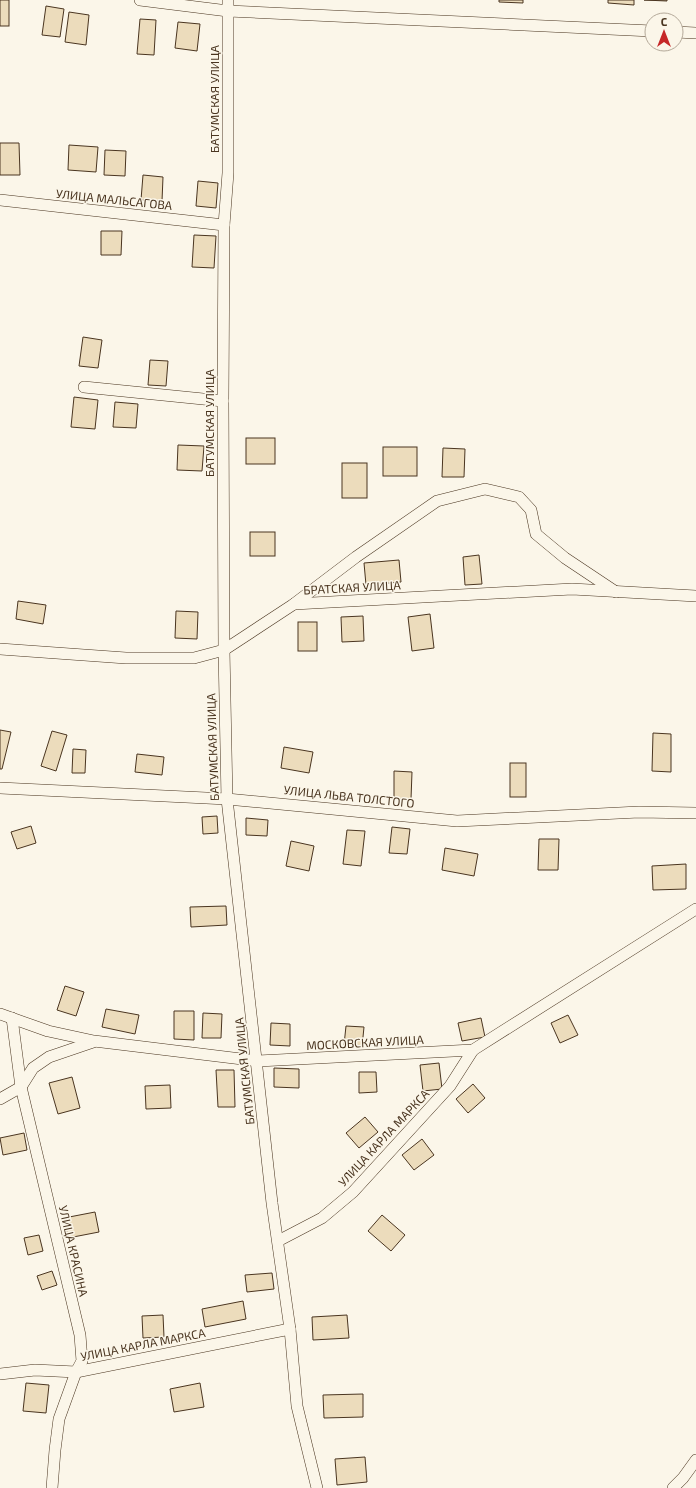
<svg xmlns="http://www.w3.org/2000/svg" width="696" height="1488" font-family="'Exo 2',sans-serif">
<rect width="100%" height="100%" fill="#fbf6e9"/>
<g fill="#ecdcbc" stroke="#4a3520">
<rect x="0" y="0" width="9" height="26"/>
<path d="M499 0H523V3L499 2Z"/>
<path d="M608 0H634V5L608 3Z"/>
<path d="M644 0H667V1Z"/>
<path d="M46 6 64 9 60 37 42 35Z"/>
<path d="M69 12 89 15 86 45 65 42Z"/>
<path d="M140 19 156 20 154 55 137 54Z"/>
<path d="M178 22 200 24 197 51 175 48Z"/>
<path d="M0 143H19L20 175H0Z"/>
<path d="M69 145 98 147 96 172 68 170Z"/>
<path d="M105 150 126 151 125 176 104 175Z"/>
<path d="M143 175 163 177 162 201 141 200Z"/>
<path d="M198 181 218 183 216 208 196 206Z"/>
<path d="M101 231H122L121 255H101Z"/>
<path d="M194 235 216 236 214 268 192 267Z"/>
<path d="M83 337 102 340 98 368 79 366Z"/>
<path d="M150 360 168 361 166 386 148 385Z"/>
<path d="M74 397 98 400 95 429 71 427Z"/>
<path d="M115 402 138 404 136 428 113 427Z"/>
<rect x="246" y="438" width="29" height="26"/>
<path d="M178 445 204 446 202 471 177 470Z"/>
<rect x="383" y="447" width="34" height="29"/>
<path d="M443 448 465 449 464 477H442Z"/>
<rect x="342" y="463" width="25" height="35"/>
<rect x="250" y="532" width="25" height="24"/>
<path d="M479 555 482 584 465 585 463 557Z"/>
<path d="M399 560 401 582 366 585 364 563Z"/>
<path d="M18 601 46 605 43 624 16 619Z"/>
<path d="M176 611 198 612 197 639 175 638Z"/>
<path d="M430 614 434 648 412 651 408 617Z"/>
<path d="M363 616 364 641 342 642 341 617Z"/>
<rect x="298" y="622" width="19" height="29"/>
<path d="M0 730 11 732 2 769H0Z"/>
<path d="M52 731 67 735 56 771 41 766Z"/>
<path d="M653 733 671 734V772L652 771Z"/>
<path d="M284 747 313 752 309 773 281 768Z"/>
<path d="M73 749 86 750 85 773H72Z"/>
<path d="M137 754 164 757 162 775 135 772Z"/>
<rect x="510" y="763" width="16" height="34"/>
<path d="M394 771 412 772 411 799H394Z"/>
<path d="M217 816 218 833 203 834 202 817Z"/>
<path d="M246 818 268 820 267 836 246 835Z"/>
<path d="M31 826 36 843 17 849 11 832Z"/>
<path d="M392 827 410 829 407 854 389 853Z"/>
<path d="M347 830 365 831 361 866 343 864Z"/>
<path d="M539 839H559L558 870H538Z"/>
<path d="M291 841 314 846 309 871 286 866Z"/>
<path d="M445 848 478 854 474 876 442 870Z"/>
<path d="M686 864V889L653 890 652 866Z"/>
<path d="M226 906 227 925 191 927 190 907Z"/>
<path d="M65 986 84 992 76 1016 57 1010Z"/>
<path d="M106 1009 139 1015 135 1034 102 1027Z"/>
<path d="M174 1011H194V1040L174 1039Z"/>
<path d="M203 1013 222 1014 221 1038H202Z"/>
<path d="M568 1015 578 1035 560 1043 551 1023Z"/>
<path d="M481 1018 485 1037 462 1041 458 1023Z"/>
<path d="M271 1023 290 1024V1046L270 1045Z"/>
<path d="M346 1026 364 1027 362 1047 344 1045Z"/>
<path d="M439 1063 442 1089 423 1091 420 1065Z"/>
<path d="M274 1068 299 1069V1088L274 1087Z"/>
<path d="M216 1070H234L235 1107H218Z"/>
<path d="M359 1072H376L377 1092 359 1093Z"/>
<path d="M72 1077 80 1108 58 1114 49 1083Z"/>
<path d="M473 1084 485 1098 468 1113 456 1099Z"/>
<path d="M170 1085 171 1108 146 1109 145 1086Z"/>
<path d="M365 1117 378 1132 359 1148 346 1133Z"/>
<path d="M24 1133 27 1150 3 1155 0 1138Z"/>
<path d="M422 1139 434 1155 414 1170 402 1155Z"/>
<path d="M95 1212 99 1232 68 1238 64 1218Z"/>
<path d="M382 1215 405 1235 391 1251 368 1231Z"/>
<path d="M39 1235 43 1251 28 1255 24 1238Z"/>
<path d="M52 1271 57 1285 42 1290 37 1276Z"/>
<path d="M272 1273 274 1289 247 1292 245 1275Z"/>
<path d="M243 1301 246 1319 205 1327 202 1309Z"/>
<path d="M163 1315 164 1337 143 1338 142 1316Z"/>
<path d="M347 1315 349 1338 313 1340 312 1317Z"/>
<path d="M26 1383 49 1385 46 1413 23 1411Z"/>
<path d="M200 1383 204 1407 174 1412 170 1389Z"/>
<path d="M363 1394V1417L324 1418 323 1395Z"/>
<path d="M365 1457 367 1482 337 1485 335 1459Z"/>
</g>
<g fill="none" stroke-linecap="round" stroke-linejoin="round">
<defs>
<g id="street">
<path d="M140 0 228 11 652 31"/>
<path d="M228 0V173L224 225 223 401 224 650 227 799 272 1203 290 1329 297 1406 317 1488"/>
<path d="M676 32 696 33"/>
<path d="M0 200 224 225"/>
<path d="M84 387 223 401"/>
<path d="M294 604 356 557 437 501 485 489 519 497 531 510 536 534 565 558 616 592"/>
<path d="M0 649 126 658H194L224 650 294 604 572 589 696 596"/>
<path d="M0 788 227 799 457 821 639 812 696 813"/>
<path d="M0 1014 48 1031 94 1041 258 1061 473 1050 696 909"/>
<path d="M12 1018 21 1087 80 1335 82 1361 76 1372 59 1419 55 1450 52 1488"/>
<path d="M0 1099 21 1087 33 1068 49 1057 93 1042"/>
<path d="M278 1241 322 1218 353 1192 450 1086 473 1050"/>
<path d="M0 1374 35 1370 76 1372 290 1329"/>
<path d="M673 1488 683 1478 696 1460"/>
</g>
</defs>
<use href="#street" stroke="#4a3520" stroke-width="12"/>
<use href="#street" stroke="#fbf6e9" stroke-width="11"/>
</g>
<g text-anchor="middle" stroke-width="3" stroke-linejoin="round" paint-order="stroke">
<g font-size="12" fill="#4a3520" stroke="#fbf6e9">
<text transform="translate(215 99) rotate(-90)" y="4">БАТУМСКАЯ УЛИЦА</text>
<text transform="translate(114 200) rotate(6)" y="4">УЛИЦА МАЛЬСАГОВА</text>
<text transform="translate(210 423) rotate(-90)" y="4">БАТУМСКАЯ УЛИЦА</text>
<text transform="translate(352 588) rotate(-3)" y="4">БРАТСКАЯ УЛИЦА</text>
<text transform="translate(213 747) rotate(-92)" y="4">БАТУМСКАЯ УЛИЦА</text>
<text transform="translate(349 797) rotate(6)" y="4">УЛИЦА ЛЬВА ТОЛСТОГО</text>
<text transform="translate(365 1043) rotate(-3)" y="4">МОСКОВСКАЯ УЛИЦА</text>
<text transform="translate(245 1071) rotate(-96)" y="4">БАТУМСКАЯ УЛИЦА</text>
<text transform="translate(384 1138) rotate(-47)" y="4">УЛИЦА КАРЛА МАРКСА</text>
<text transform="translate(73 1251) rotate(77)" y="4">УЛИЦА КРАСИНА</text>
<text transform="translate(143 1345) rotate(-11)" y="4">УЛИЦА КАРЛА МАРКСА</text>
</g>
</g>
<g transform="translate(664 32)"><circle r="19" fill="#fbf6e9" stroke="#b4a999"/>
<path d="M0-3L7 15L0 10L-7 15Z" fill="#c62828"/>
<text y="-6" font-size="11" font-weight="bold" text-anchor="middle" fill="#4a3520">С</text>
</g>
</svg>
